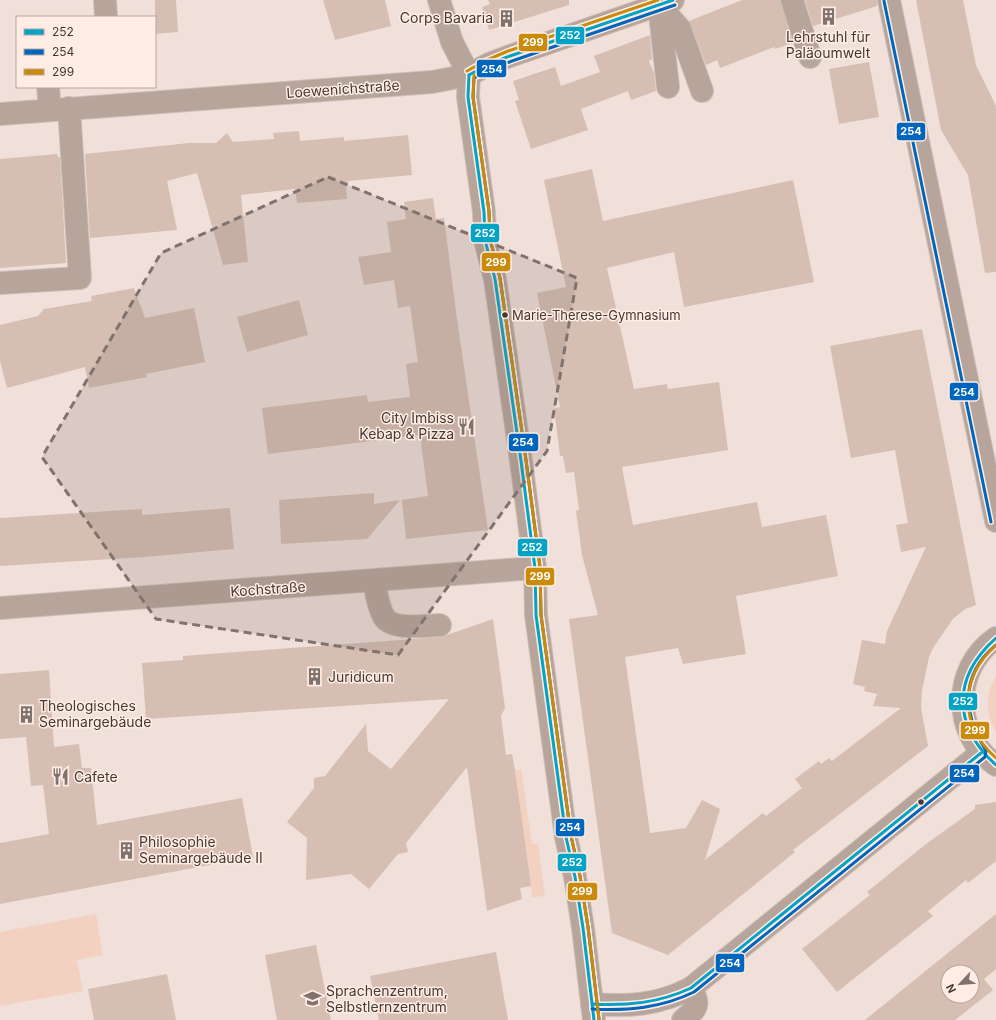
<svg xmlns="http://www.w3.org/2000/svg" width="996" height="1020" font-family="Inter,sans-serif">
<rect width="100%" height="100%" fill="#f0e0d9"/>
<g fill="#f3d1c1">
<path d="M996 676V732C985 714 985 694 996 676Z"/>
<path d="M521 769 532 844 538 843 545 896 532 897 515 770Z"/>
<path d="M96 914 103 955 77 960 83 991 0 1006V932Z"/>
</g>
<g fill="#d6beb2" fill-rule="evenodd">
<path d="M155 0H176L178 32 155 34Z"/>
<path d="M323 0H385L391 26 335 40Z"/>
<path d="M488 0H569V5L489 30 482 7 490 4Z"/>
<path d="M742 0H780L793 43 775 49 774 47 720 68 717 60 706 65 689 21Z"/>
<path d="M805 0H877V6L813 26Z"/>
<path d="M916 0H963L976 65 996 106V272L985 273 968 175 941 130Z"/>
<path d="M650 35 652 59 649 61 654 73 656 91 631 100 628 91 581 109 588 130 531 149 515 101 519 100 513 81 555 67 561 86 600 72 594 56Z"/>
<path d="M869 62 879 117 839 124 829 69Z"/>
<path d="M299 131 300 141 344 137V141L408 135 412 175 348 181V185H346L347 199 297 203 295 189 241 195 248 262 223 265 197 173 167 181 177 230 90 238 85 154 189 143H216L227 133 233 142 274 139 273 133Z"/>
<path d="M57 154 58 157H60L66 263 0 268V159Z"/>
<path d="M592 169 603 221 793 180 814 282 684 307 674 252 607 268 634 389 667 384 668 389 719 382 728 450 622 467 633 525 757 502 762 527 826 515 838 576 736 596 746 654 683 664 678 648 625 657 650 833 686 828 702 800 720 809 705 860 763 813 766 816 802 788 795 779 819 761 821 764 829 758 832 761 901 708 873 706 877 694 864 691 865 687 853 684 862 640 885 644 887 631 926 547 901 552 896 525 908 523 895 450 851 458 830 346 922 329 976 605 965 609 953 619 933 648 929 657 922 690 921 708 928 746 793 850 795 852 668 955 612 933 569 619 598 615 582 555 576 511 579 510 574 472 566 473 563 456H560L554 408 560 407 537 293 566 287 544 180Z"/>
<path d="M433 198 436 219 444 218 457 319 488 530 406 539 402 500 428 496 420 435 268 454 262 408 367 395 368 402 410 397 406 364 418 362 410 306 398 308 394 280 364 285 358 257 391 252 387 222 406 219 404 202Z"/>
<path d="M134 288 145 318 194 308 205 362 146 374 147 377 89 388 85 367 7 388 0 361V325L38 316 44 309 92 301 91 296Z"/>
<path d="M299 300 308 335 247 352 237 317Z"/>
<path d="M374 493V504L400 500 367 539 281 544 279 500Z"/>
<path d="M230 508 234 549 144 557 0 566V518L142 509V515Z"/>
<path d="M493 619 505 708 501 716 506 755 512 754 515 770 531 886 520 888 522 899 487 911 467 767 406 843 408 852 398 854 369 889 351 874 306 880 307 838 287 822 314 788V778L325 776 366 724 368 751 391 769 449 699 146 719 142 663 183 660V656L441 637Z"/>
<path d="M49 670 54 747 79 744 82 768H91L97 825 242 798 253 857 0 904V843L49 834 43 785 31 786 26 737 0 739V674Z"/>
<path d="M996 802V861L968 883 966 880 928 911 933 916 837 992 802 949 870 895 867 892 926 844 975 809V805Z"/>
<path d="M996 914V969L984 979 993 990 955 1020H865ZM948 972H972V996H948Z"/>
<path d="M316 945 331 1020H277L265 955Z"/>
<path d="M496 952 508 1020H379L370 976Z"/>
<path d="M167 974 176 1020H94L88 989Z"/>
</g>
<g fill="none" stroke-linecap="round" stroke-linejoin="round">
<defs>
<g id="minor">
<path d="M105 0 106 17"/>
<path d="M439 0 452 42 469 75 468 97 484 212 485 240 495 279 521 461 535 568 536 615 566 837 575 877 583 928 594 1020"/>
<path d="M792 0 810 57"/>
<path d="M889 0 996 521"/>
<path d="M659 5 680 29 702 91"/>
<path d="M659 5 668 87"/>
<path d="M48 87 50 110"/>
<path d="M0 114 432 82 469 75 489 64 510 56 673 0"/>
<path d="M0 283 80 278 69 108"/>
<path d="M374 581C376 592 378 607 384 617 392 630 427 626 440 625"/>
<path d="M0 608 535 568"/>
<path d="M996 638C951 669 953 735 996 765"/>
<path d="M592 1004C628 1007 659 1005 691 988L981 753"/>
<path d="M683 1020C698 1008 700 1005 691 988"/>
</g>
</defs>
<use href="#minor" stroke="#ccbfb9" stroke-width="24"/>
<use href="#minor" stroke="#b7a49a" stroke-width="22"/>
<defs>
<g id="bus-1">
<path d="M469 75 468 97 484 212 485 240 495 279 521 461 535 568 536 615 566 837 575 877 583 928 594 1020"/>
<path d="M469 75 489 64 510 56 673 0"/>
<path d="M996 638C952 677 952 725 996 765"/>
<path d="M592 1004C627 1006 659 1003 691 988L981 753"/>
</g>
<g id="bus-2">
<path d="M884 1 991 522"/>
<path d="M592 1009C628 1011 661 1008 694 992L985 757 986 751C963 713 959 676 996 645"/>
<path d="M599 1019 588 927 580 876 571 836 541 615 540 567 526 460 500 278 490 239 489 211 473 97 474 78 491 69 512 61 675 5"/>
</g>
<g id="bus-3">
<path d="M467 71 487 60 508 51 658 0"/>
<path d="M474 75 473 97 489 211 490 239 500 278 526 460 540 567 541 615 571 836 580 876 588 927 599 1019"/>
<path d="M996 645C959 678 959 725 996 758"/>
</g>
</defs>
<use href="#bus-1" stroke="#ffede5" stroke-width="6"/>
<use href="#bus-2" stroke="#ffede5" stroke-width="6"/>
<use href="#bus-3" stroke="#ffede5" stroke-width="6"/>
<use href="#bus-1" stroke="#03a3c6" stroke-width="3"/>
<use href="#bus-2" stroke="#0065bd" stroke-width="3"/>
<use href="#bus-3" stroke="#ca8b0d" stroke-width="3"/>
</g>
<path fill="#80736d" fill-opacity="0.2" stroke="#80736d" stroke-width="3" stroke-dasharray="8 5" stroke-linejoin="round" d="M328 177 577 278 547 451 398 655 156 619 42 457 161 253Z"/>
<defs>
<symbol id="building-bare" viewBox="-9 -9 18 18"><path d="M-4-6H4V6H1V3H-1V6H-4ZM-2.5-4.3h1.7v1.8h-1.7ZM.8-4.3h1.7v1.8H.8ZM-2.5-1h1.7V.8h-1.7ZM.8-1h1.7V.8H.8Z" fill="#80736d" stroke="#ffede5" stroke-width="2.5" paint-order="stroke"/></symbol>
<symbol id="restaurant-bare" viewBox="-9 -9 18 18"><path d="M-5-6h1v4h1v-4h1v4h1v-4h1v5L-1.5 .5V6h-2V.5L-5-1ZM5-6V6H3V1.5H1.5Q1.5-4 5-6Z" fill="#80736d" stroke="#ffede5" stroke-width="2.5" paint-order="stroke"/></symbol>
<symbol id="university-bare" viewBox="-9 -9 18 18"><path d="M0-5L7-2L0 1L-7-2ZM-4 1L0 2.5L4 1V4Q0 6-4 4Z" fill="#80736d" stroke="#ffede5" stroke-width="2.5" paint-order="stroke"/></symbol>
</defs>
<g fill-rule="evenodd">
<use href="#building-bare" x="816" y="4" width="25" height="25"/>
<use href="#building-bare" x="494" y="6" width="25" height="25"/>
<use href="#restaurant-bare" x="454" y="414" width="25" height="25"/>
<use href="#building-bare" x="302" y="664" width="25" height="25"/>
<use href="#building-bare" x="14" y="702" width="25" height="25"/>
<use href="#restaurant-bare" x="48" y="764" width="25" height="25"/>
<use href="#building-bare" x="114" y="838" width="25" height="25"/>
<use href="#university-bare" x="300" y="986" width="25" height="25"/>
</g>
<g fill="#443933" stroke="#ffede5" stroke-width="1.5">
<circle cx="505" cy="315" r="3.5"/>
<circle cx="921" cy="802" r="3.5"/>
</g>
<g text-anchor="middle" stroke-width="3" stroke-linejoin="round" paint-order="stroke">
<g font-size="13" fill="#443933" stroke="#ffede5" text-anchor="start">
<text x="512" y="320">Marie-Therese-Gymnasium</text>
</g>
<g font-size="14" fill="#443933" stroke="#ffede5" text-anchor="start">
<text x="493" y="23" text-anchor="end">Corps Bavaria</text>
<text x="828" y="42" text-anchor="middle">Lehrstuhl für<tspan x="828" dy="16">Paläoumwelt</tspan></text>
<text x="454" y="423" text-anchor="end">City Imbiss<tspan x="454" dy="16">Kebap &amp; Pizza</tspan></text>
<text x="328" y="682">Juridicum</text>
<text x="39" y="711">Theologisches<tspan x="39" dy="16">Seminargebäude</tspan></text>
<text x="74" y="782">Cafete</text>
<text x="139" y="847">Philosophie<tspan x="139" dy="16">Seminargebäude II</tspan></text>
<text x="326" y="996">Sprachenzentrum,<tspan x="326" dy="16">Selbstlernzentrum</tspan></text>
</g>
<g font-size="14" fill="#443933" stroke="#ffede5">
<text transform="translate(343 89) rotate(-4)" y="5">Loewenichstraße</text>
<text transform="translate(268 589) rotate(-4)" y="5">Kochstraße</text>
</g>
</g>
<g stroke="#ffede5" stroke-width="1.5">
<rect x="555" y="26" width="30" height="19" rx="4" fill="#03a3c6"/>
<rect x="518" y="33" width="30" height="19" rx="4" fill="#ca8b0d"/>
<rect x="476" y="59" width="31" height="19" rx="4" fill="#0065bd"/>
<rect x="896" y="122" width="30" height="19" rx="4" fill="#0065bd"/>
<rect x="470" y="223" width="30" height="20" rx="4" fill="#03a3c6"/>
<rect x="481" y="252" width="30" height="20" rx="4" fill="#ca8b0d"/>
<rect x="949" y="382" width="30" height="19" rx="4" fill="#0065bd"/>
<rect x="508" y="433" width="31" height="19" rx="4" fill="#0065bd"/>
<rect x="517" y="538" width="31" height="19" rx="4" fill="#03a3c6"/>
<rect x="525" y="567" width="30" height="19" rx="4" fill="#ca8b0d"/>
<rect x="948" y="692" width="30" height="19" rx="4" fill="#03a3c6"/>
<rect x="960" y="721" width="30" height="19" rx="4" fill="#ca8b0d"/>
<rect x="949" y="764" width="31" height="19" rx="4" fill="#0065bd"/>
<rect x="555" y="818" width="30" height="19" rx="4" fill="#0065bd"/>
<rect x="557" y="853" width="30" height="19" rx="4" fill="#03a3c6"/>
<rect x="567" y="882" width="31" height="19" rx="4" fill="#ca8b0d"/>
<rect x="715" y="953" width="30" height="20" rx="4" fill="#0065bd"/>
</g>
<g font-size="11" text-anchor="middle" font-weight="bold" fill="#fff">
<text x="570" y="39">252</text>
<text x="533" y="46">299</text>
<text x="492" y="73">254</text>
<text x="911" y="135">254</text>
<text x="485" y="237">252</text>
<text x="496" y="266">299</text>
<text x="964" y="396">254</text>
<text x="523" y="446">254</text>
<text x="532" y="551">252</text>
<text x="540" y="580">299</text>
<text x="963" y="705">252</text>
<text x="975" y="734">299</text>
<text x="964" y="777">254</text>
<text x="570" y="831">254</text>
<text x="572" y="866">252</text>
<text x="582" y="895">299</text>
<text x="730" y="967">254</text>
</g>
<rect x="16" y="16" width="140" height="72" fill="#ffede5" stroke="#b4a59e"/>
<rect x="24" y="29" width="20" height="6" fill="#03a3c6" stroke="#b4a59e"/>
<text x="52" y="36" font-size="12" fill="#443933">252</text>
<rect x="24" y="49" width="20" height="6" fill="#0065bd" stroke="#b4a59e"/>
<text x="52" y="56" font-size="12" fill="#443933">254</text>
<rect x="24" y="69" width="20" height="6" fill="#ca8b0d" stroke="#b4a59e"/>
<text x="52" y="76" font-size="12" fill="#443933">299</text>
<g transform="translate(960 984) rotate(244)"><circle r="19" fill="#ffede5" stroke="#b4a59e"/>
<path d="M0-3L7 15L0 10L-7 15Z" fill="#80736d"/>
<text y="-6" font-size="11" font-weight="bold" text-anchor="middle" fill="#443933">N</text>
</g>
</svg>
